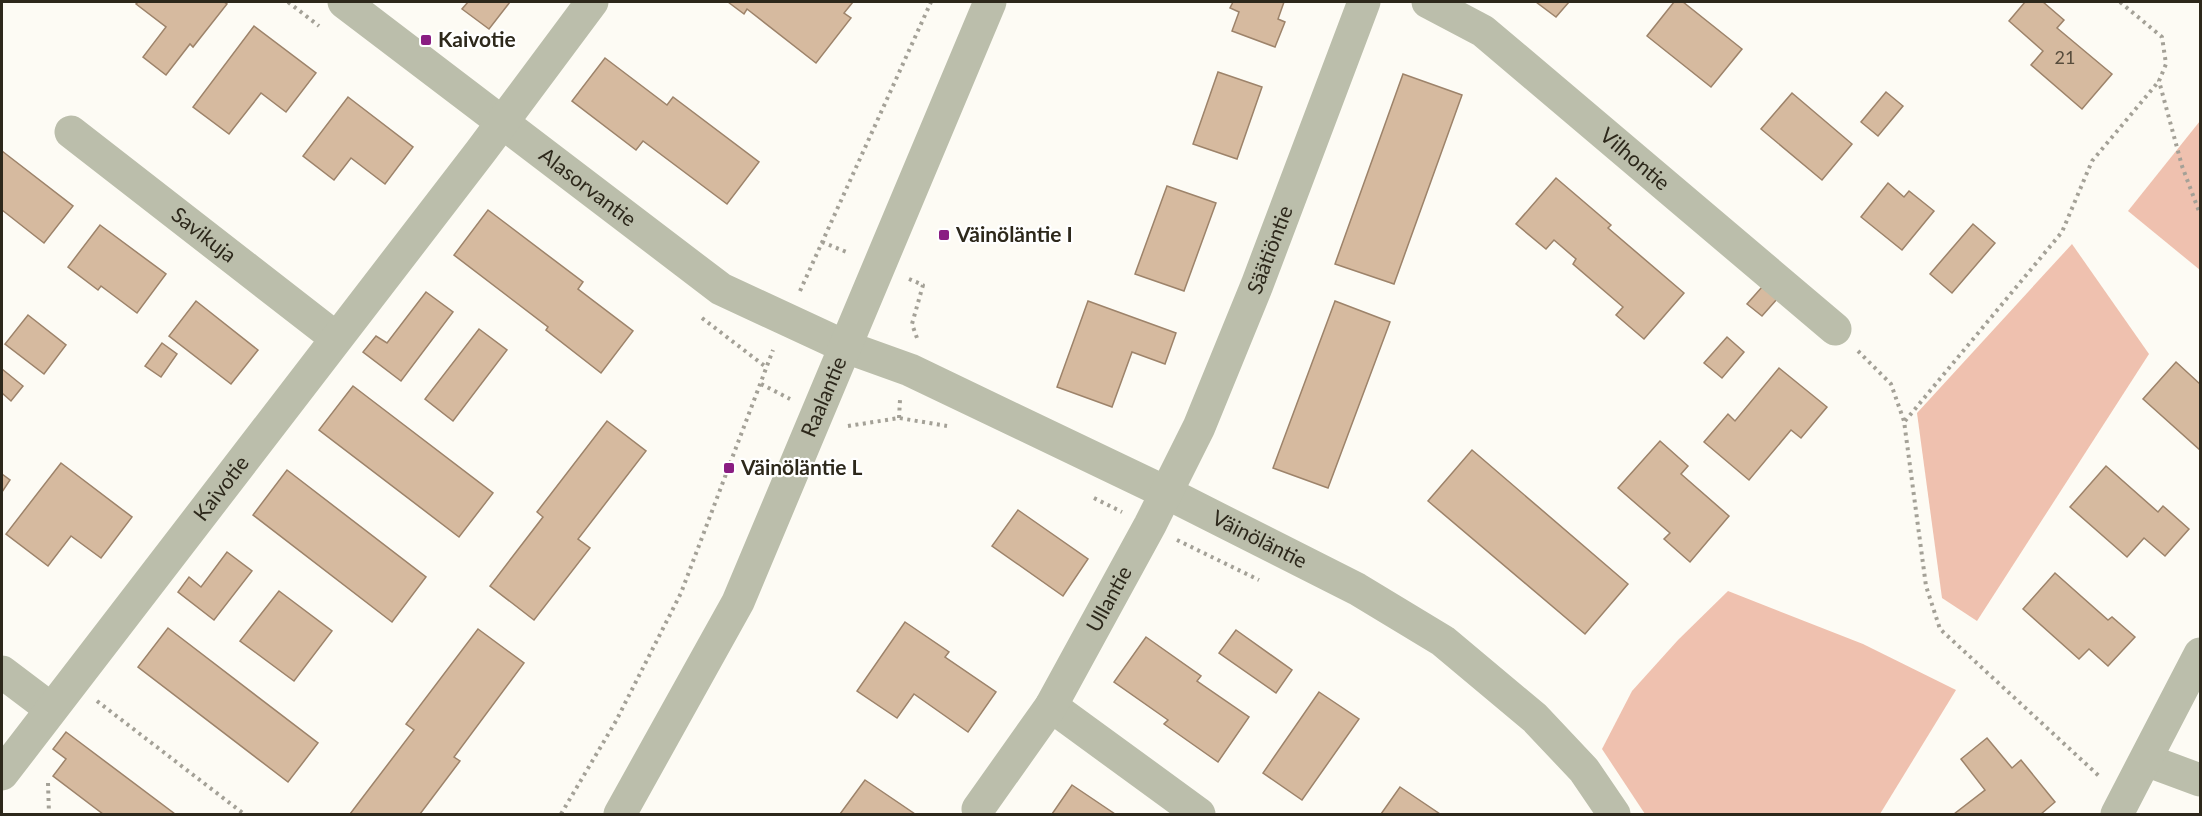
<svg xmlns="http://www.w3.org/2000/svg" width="2202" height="816" font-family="Lato,sans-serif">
<rect width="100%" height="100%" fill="#fdfbf4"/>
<g fill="#efc1af">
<path d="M2200 121V270L2128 211Z"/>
<path d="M2072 244 2149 354 1977 621 1942 598 1917 413Z"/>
<path d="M1728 591 1863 644 1956 690 1880 814H1645L1602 749 1632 691 1678 640Z"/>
</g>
<g fill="#d6ba9f" stroke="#9d836a" stroke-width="1.5">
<path d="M138 2H224L227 4 193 47 190 44 166 75 143 57 166 27 136 4Z"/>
<path d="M468 2H510L489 29 462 9Z"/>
<path d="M728 2H853L844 13 851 18 816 63 747 9 744 14Z"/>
<path d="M1233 2H1284L1278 19 1285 22 1275 47 1232 31 1239 12 1230 8Z"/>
<path d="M1536 2H1569L1556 17Z"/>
<path d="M1674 2H1683L1742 49 1711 87 1647 36Z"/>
<path d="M2025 2H2043L2064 20 2057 28 2112 74 2082 109 2031 65 2043 51 2009 21Z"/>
<path d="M254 26 316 73 286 112 261 93 229 134 193 107Z"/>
<path d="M605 58 667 105 673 97 759 162 727 204 643 141 636 150 572 101Z"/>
<path d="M1218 72 1262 87 1237 159 1193 144Z"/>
<path d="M1403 74 1462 95 1394 284 1335 264Z"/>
<path d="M1886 92 1903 106 1878 136 1861 122Z"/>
<path d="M1792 93 1852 144 1822 180 1761 129Z"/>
<path d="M348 97 413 147 385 184 351 158 334 180 303 156Z"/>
<path d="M2 151 73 206 44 243 2 210Z"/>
<path d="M1556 178 1611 225 1608 228 1684 293 1644 339 1616 315 1623 307 1573 264 1576 259 1554 240 1546 249 1516 224Z"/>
<path d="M1888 183 1904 197 1909 191 1934 211 1902 250 1861 217Z"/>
<path d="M1167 186 1216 203 1184 291 1135 274Z"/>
<path d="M488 210 583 282 578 289 633 331 601 373 546 330 548 327 454 255Z"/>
<path d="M1973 224 1995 243 1952 293 1930 274Z"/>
<path d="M100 225 166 274 137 313 101 286 98 290 68 267Z"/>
<path d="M1762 287 1777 299 1762 316 1747 304Z"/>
<path d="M426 292 453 312 401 381 363 352 376 336 387 343Z"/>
<path d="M196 301 258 350 231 384 169 336Z"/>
<path d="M1088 301 1176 333 1165 364 1132 352 1112 407 1057 387Z"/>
<path d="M1335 301 1390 322 1328 488 1273 468Z"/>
<path d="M28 315 66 345 44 374 5 344Z"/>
<path d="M479 329 507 350 453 421 425 399Z"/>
<path d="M1727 337 1744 352 1722 378 1704 363Z"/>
<path d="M162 343 177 354 161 377 145 366Z"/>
<path d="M2176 362 2200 384V450L2143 399Z"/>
<path d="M1779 368 1827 407 1801 438 1791 430 1749 480 1704 442 1728 414 1735 421Z"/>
<path d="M2 369 23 386 11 401 2 393Z"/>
<path d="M353 386 493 493 459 537 319 430Z"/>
<path d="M607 421 646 451 578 539 590 548 534 620 490 586 543 517 537 512Z"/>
<path d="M1660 441 1688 466 1681 474 1729 516 1690 562 1664 539 1670 533 1618 488Z"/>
<path d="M1472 450 1628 584 1585 634 1428 501Z"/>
<path d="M61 463 132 517 101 558 71 536 48 566 6 534Z"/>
<path d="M2106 466 2158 512 2163 506 2189 529 2165 556 2144 538 2127 557 2070 507Z"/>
<path d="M287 470 426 577 392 622 253 515Z"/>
<path d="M2 474 10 480 2 492Z"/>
<path d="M1018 510 1088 559 1063 596 992 546Z"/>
<path d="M227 552 252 571 214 620 178 592 189 577 201 587Z"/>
<path d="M2055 573 2108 620 2112 617 2135 637 2108 666 2089 649 2079 659 2023 609Z"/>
<path d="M279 591 332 631 294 681 240 641Z"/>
<path d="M905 622 949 652 945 657 996 692 968 732 914 694 897 718 857 691Z"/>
<path d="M168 628 318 743 288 782 138 667Z"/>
<path d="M478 629 524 663 454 757 460 761 420 814H350L414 730 406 724Z"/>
<path d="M1236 630 1292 670 1276 693 1219 653Z"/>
<path d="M1146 637 1201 676 1197 681 1249 717 1218 762 1164 724 1168 720 1114 682Z"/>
<path d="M1319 692 1359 719 1302 800 1263 773Z"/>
<path d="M66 732 175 814H103L53 776 66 759 53 749Z"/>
<path d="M1987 738 2012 768 2021 760 2055 802 2041 814H1954L1985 790 1961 759Z"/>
<path d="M865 780 915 814H840Z"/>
<path d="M1072 785 1115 814H1052Z"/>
<path d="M1400 787 1440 814H1381Z"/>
</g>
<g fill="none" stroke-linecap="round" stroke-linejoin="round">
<g stroke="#a4a197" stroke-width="4" stroke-dasharray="3 4.5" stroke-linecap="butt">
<path d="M288 2 319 26"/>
<path d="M2120 2 2162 37 2166 64 2159 81 2182 166 2200 214"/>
<path d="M822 242 849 253"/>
<path d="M909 279 923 285 912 324 917 338"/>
<path d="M800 291 931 2"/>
<path d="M702 318 766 367"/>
<path d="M1858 351 1891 384 1904 421 1926 586 1940 629 2099 776"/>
<path d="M761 384 790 399"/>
<path d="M899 418 900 400"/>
<path d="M1905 421 2062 232 2092 161 2159 81"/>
<path d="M848 426 899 418 947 426"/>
<path d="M1094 498 1122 512"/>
<path d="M1177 540 1259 580"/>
<path d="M97 701 244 814"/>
<path d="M48 783 49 814"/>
<path d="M561 814 616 721 681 593 773 350"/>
</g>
<g stroke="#bbbeab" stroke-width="33">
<path id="s1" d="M344 2 721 289 846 347 910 370 1167 493 1357 589 1443 641 1535 718 1584 770 1614 814"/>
<path id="s2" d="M1428 2 1483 31 1835 329"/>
<path id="s3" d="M71 132 336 338"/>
<path d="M2 672 51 709"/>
<path d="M1051 706 1199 814"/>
<path d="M2146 760 2200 780"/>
<path id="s4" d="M2 774 481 151 592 2"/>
<path id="s5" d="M978 809 1051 706 1150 525 1199 427 1257 285 1364 2"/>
<path id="s6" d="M620 814 738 602 990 2"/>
<path d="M2117 814 2200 654"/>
</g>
</g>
<g fill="#8a1d82" stroke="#fff" stroke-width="2">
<rect x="420" y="34" width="12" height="12" rx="3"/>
<rect x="938" y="229" width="12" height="12" rx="3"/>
<rect x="723" y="462" width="12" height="12" rx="3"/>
</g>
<g text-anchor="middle" stroke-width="4.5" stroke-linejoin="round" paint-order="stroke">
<g font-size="18" fill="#574c3c">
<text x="2065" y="64">21</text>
</g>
<g font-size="21" font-weight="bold" fill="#2d281b" stroke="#fff" text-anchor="start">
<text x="438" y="47">Kaivotie</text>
<text x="956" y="242">Väinöläntie I</text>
<text x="741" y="475">Väinöläntie L</text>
</g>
<g font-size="21" fill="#2d281b" stroke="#fff">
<text dy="7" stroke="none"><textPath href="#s2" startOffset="261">Vilhontie</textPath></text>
<text dy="7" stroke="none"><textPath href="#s1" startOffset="306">Alasorvantie</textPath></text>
<text dy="7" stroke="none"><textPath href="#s3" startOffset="168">Savikuja</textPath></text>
<text dy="7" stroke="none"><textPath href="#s5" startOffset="633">Säätiöntie</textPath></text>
<text dy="7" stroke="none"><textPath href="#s6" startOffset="465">Raalantie</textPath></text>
<text dy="7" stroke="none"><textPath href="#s4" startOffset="360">Kaivotie</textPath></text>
<text dy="7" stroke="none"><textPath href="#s1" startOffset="1068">Väinöläntie</textPath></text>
<text dy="7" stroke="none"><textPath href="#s5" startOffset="248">Ullantie</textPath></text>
</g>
</g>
<rect width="2202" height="816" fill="none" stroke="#2d281b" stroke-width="6"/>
</svg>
